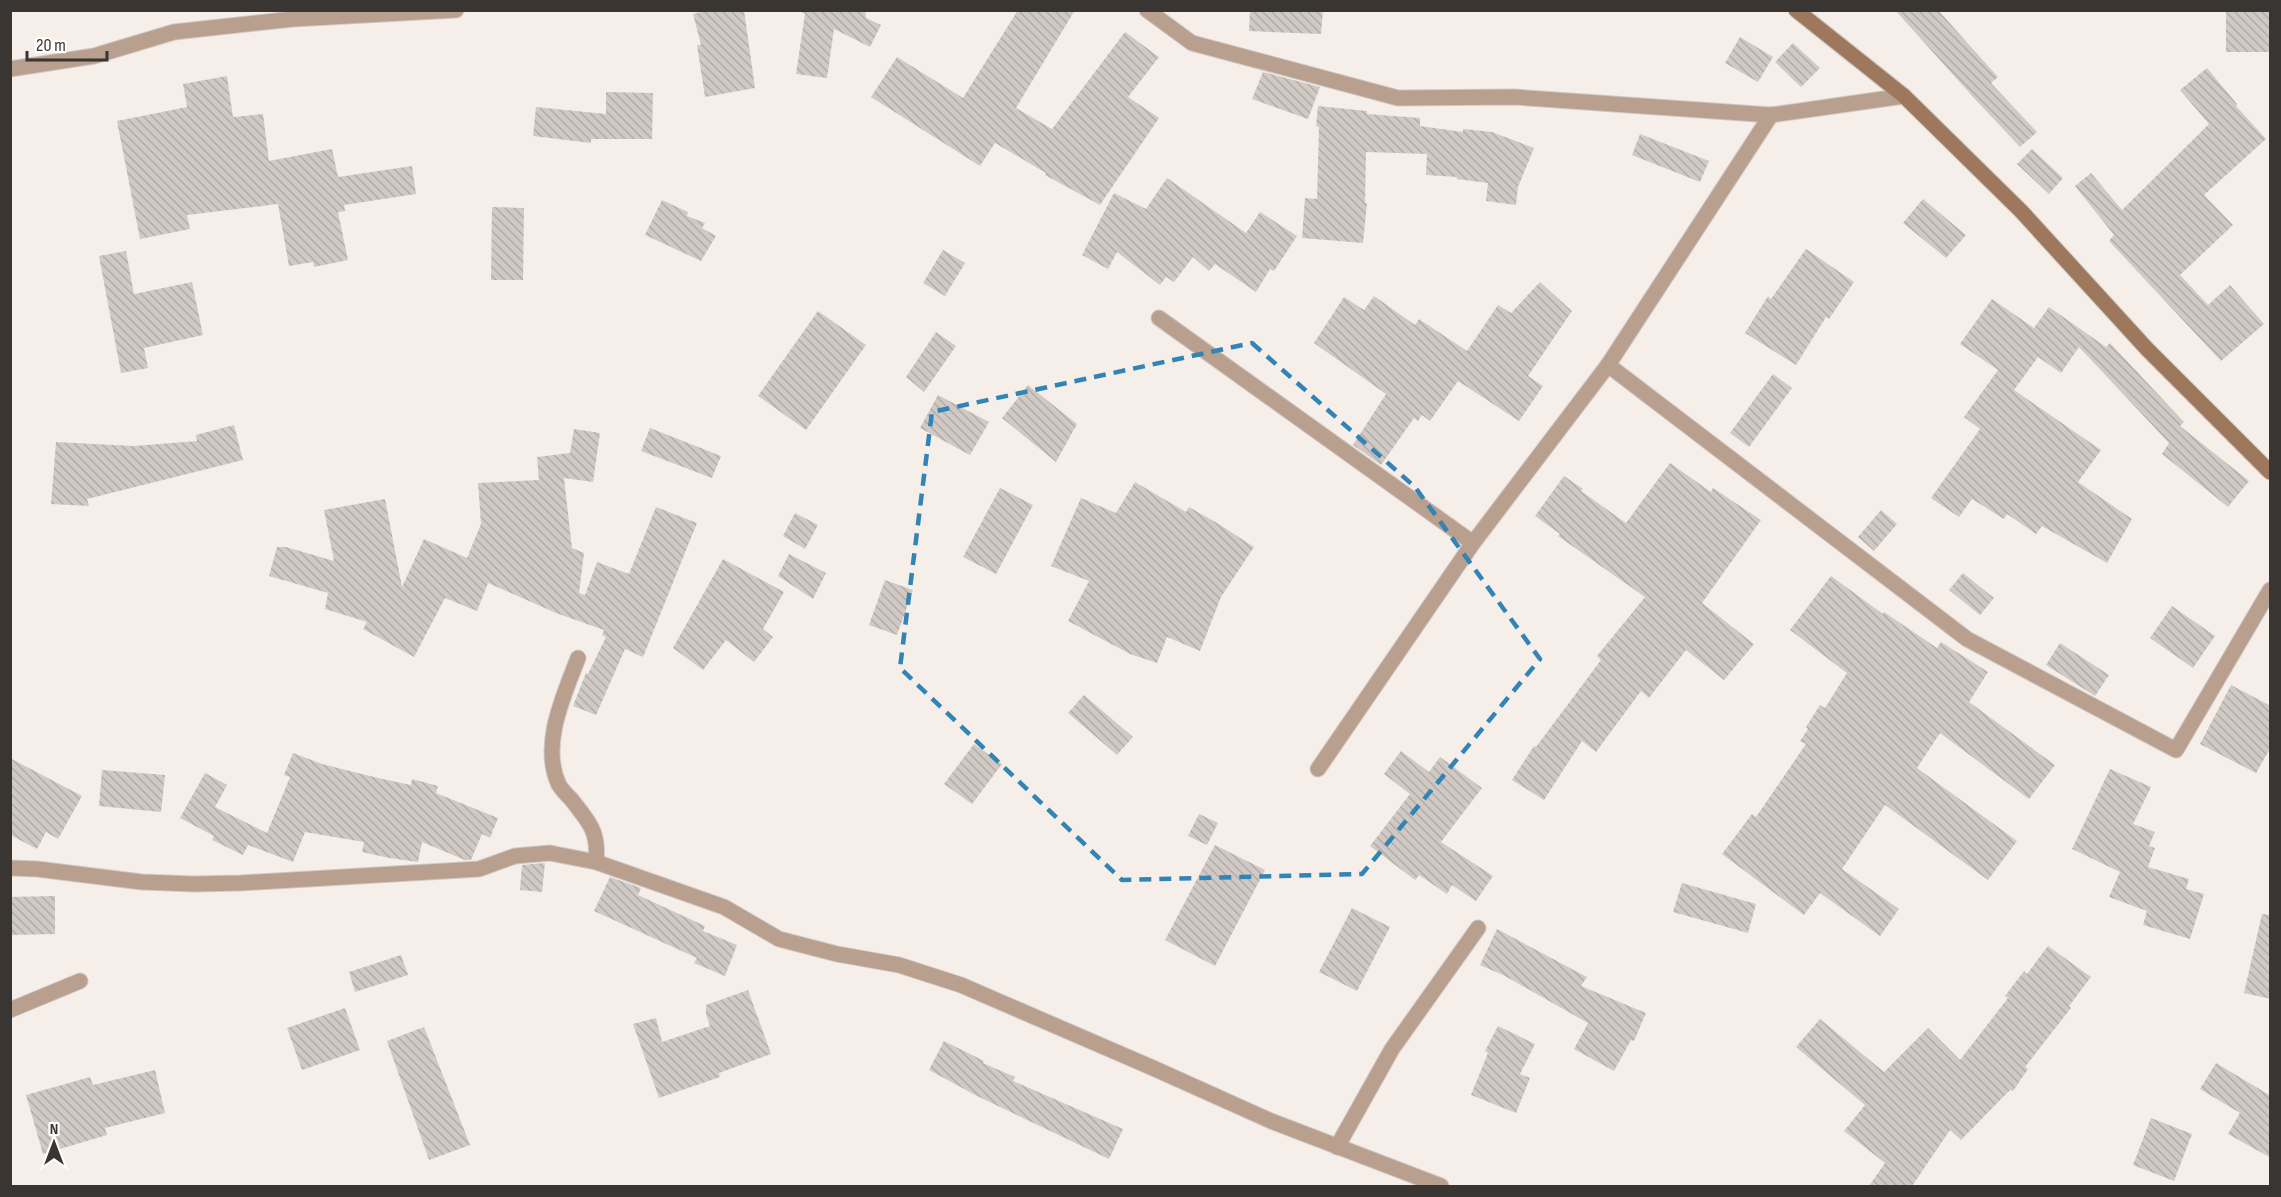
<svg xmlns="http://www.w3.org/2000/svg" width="2281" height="1197" font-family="'Sofia Sans Condensed',sans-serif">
<defs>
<pattern id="building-back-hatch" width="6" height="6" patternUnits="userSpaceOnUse" patternTransform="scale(1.5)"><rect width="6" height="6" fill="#d0c9c4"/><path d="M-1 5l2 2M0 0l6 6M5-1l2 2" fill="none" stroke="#b3ada9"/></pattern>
</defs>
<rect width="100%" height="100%" fill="#f6eee9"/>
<g fill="url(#building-back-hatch)">
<path d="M708 10H744L755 88 705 97 697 45H701L693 14Z"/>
<path d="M798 10H865L866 18 881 25 870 47 834 29 827 78 796 74 805 14Z"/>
<path d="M1018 10H1075L1016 108 1052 129 1125 32 1159 57 1128 97 1159 118 1100 205 1045 175 1046 173 995 143 980 166 871 97 897 57 963 98Z"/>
<path d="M1250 10H1323L1321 34 1249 31Z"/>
<path d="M1895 10H1938L1998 77 1991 83 2037 132 2020 147 1974 98Z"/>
<rect x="2226" y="10" width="43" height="42"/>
<path d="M1740 37 1773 57 1758 82 1725 63Z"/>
<path d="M1793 43 1820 68 1801 87 1775 62Z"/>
<path d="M2207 68 2237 104 2236 106 2266 139 2204 195 2233 225 2180 275 2208 305 2230 285 2264 324 2221 361 2109 241 2114 235 2075 186 2091 173 2122 210 2209 124 2180 90Z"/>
<path d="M1263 72 1320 87 1308 119 1252 99Z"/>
<path d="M227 76 233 117 263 114 269 161 332 149 338 177 412 166 416 194 344 205 345 211 338 212 348 260 314 267 313 262 289 266 278 204 187 215 190 229 140 239 117 121 187 107 183 84Z"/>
<path d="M606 92 653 93 652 139H591V143L533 136 536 107 606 114Z"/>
<path d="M1318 106 1367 111V114L1420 118V126L1463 132V129L1492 132 1534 148 1518 187 1516 205 1486 201 1488 183 1457 179V177L1426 175 1427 154 1366 152 1365 203H1367L1363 243 1302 238 1305 198 1317 199 1319 127 1316 126Z"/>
<path d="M1640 134 1709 161 1700 182 1632 155Z"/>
<path d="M2032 149 2063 178 2049 194 2017 164Z"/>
<path d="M1167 178 1246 233 1260 212 1297 236 1274 271 1270 269 1256 292 1215 264 1209 271 1193 257 1174 282 1166 277 1160 285 1117 252 1108 269 1082 255 1114 193 1146 209Z"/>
<path d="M1923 199 1966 235 1946 258 1903 223Z"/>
<path d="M662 200 688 212 687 216 705 223 702 228 716 236 701 261 645 235Z"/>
<path d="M492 207 524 208 523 280H491Z"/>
<path d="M1806 249 1854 282 1829 319 1826 317 1796 365 1745 333 1768 296 1771 299Z"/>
<path d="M943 250 965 263 945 296 923 283Z"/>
<path d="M126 251 134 294 192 282 203 335 144 348 148 368 121 373 99 256Z"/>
<path d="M1540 282 1572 311 1528 376 1543 386 1519 421 1458 381 1430 421 1422 415 1418 421 1414 418 1381 465 1353 445 1386 394 1314 343 1344 297 1364 310 1374 296 1415 325 1419 319 1467 351 1498 305 1511 313Z"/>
<path d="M1992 299 2034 328 2049 307 2106 347 2110 343 2184 422 2180 426 2249 481 2228 507 2162 454 2169 443 2079 347 2061 373 2038 357 2014 390 2101 450 2078 482 2132 519 2107 563 2042 526 2036 534 2007 514 2004 519 1972 499 1959 517 1931 498 1980 429 1964 417 1998 370 1960 344Z"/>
<path d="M818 311 866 345 806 430 758 396Z"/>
<path d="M936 332 956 346 924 392 906 377Z"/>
<path d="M1773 374 1792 388 1749 447 1730 433Z"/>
<path d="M1028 385 1077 424 1056 462 1002 418Z"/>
<path d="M938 395 989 422 970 455 920 428Z"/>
<path d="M234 425 243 460 87 499 89 506 51 504 56 442 134 446 197 441 196 435Z"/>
<path d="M650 428 721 456 712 478 641 451Z"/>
<path d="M574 429 600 433 593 482 564 478 572 548 584 553 579 593 585 595 597 562 629 574 656 507 697 523 643 657 625 649 596 715 573 706 586 673 588 674 606 637 602 635 604 630 556 613 488 583 477 611 445 598 414 657 363 629 367 622 325 609 328 593 269 576 277 547H286L334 561 324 510 385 499 402 587 424 539 467 558 481 524 478 483 539 480 537 457 570 453Z"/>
<path d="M1670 463 1711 492 1713 488 1761 520 1702 603 1754 644 1724 680 1686 650 1649 698 1641 691 1596 752 1582 741 1544 800 1512 780 1534 746 1536 747 1601 660 1597 656 1645 597 1558 536 1560 534 1535 516 1564 476 1583 489 1581 491 1626 523Z"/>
<path d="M1135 482 1186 512 1189 507 1217 523 1254 547 1221 597 1200 651 1167 637 1157 663 1130 654 1068 621 1089 581 1051 566 1081 498 1116 513Z"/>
<path d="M1000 488 1033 505 996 574 963 557Z"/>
<path d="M1881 510 1897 524 1874 551 1858 537Z"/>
<path d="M795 513 818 525 805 549 783 536Z"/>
<path d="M789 554 826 573 813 599 778 576Z"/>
<path d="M723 559 784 592 763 629 773 637 754 662 726 640 703 670 673 648Z"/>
<path d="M1963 573 1994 598 1980 615 1949 590Z"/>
<path d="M1831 576 1883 614 1884 612 1937 648 1941 642 1988 672 1969 702 2055 765 2029 799 1940 733 1917 768 2017 841 1988 880 1885 805 1842 869 1899 909 1880 936 1820 893 1804 915 1722 854 1752 814 1756 817 1806 744 1800 741 1808 729 1806 727 1820 705 1825 708 1847 673 1790 630Z"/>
<path d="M885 580 913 590 897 635 869 625Z"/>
<path d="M2172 606 2215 636 2193 668 2150 638Z"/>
<path d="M2060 643 2109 675 2095 696 2046 665Z"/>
<path d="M2231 685 2271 706V747L2256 773 2200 744Z"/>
<path d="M1084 695 1133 737 1117 755 1068 713Z"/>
<path d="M974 744 1002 764 972 804 944 784Z"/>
<path d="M1401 751 1429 772 1440 757 1482 788 1441 842 1493 876 1476 901 1452 885 1447 894 1419 875 1415 880 1370 846 1410 794 1384 774Z"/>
<path d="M293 753 322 764 378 778 411 785 412 779 438 786 436 793 498 818 490 838 482 834 471 860H465L422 842 418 862 389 858 362 852 364 842 305 832 293 862 248 845 243 855 212 840 214 836 180 818 205 773 227 785 215 807 267 833 290 777 284 775Z"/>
<path d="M10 758 82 796 58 839 46 832 37 849 10 835Z"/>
<path d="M2110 769 2151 787 2133 824 2155 832 2149 846 2155 848 2148 867 2189 879 2186 889 2204 894 2190 939 2143 925 2147 911 2109 897 2120 872 2072 849Z"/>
<path d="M102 770 165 775 161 812 99 806Z"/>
<path d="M1199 814 1218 823 1207 845 1188 836Z"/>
<path d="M1215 845 1265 870 1215 966 1165 940Z"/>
<path d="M545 863 542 892 520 890 522 865Z"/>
<path d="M610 877 641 888 638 895 705 926 703 931 737 945 725 976 694 963 697 958 594 911Z"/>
<path d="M1682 883 1756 904 1748 933 1673 912Z"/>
<path d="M55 896V934L10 935V897Z"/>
<path d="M1352 908 1390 927 1357 991 1319 972Z"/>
<path d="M2262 914 2271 915V999L2244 993Z"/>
<path d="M1497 929 1587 977 1581 986 1646 1013 1634 1041 1631 1040 1614 1071 1574 1049 1588 1023 1503 975 1480 965Z"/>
<path d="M2048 946 2091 977 2069 1006 2071 1008 2025 1067 2028 1069 2013 1091 2010 1090 1961 1140 1950 1130 1912 1186H1869L1885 1163 1844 1131 1865 1105 1796 1047 1820 1019 1884 1072 1928 1028 1960 1060 2008 998 2005 996 2024 971 2027 974Z"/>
<path d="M401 955 408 975 355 992 349 972Z"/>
<path d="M748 990 771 1054 719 1073 720 1077 659 1098 633 1024 656 1018 662 1042 710 1026 706 1014V1005Z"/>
<path d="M345 1008 360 1050 302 1070 287 1028Z"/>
<path d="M1498 1026 1535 1044 1520 1074 1530 1078 1516 1113 1471 1095 1488 1053 1485 1051Z"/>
<path d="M424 1027 470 1145 429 1160 387 1041Z"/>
<path d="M944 1041 984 1061 983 1063 1015 1077 1013 1081 1123 1129 1109 1159 979 1097 929 1070Z"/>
<path d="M2216 1063 2271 1096V1158L2228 1134 2240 1113 2200 1089Z"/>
<path d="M155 1070 165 1113 105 1128 107 1135 43 1154 26 1095 90 1077 93 1085Z"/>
<path d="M2151 1118 2192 1134 2174 1181 2133 1165Z"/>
</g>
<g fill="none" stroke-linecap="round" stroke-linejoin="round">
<defs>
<g id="street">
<path d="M1147 10 1192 43 1398 98 1514 97 1771 115 1904 96"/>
<path d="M10 69 94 56 174 32 293 19 456 10"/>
<path d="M1159 318 1473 543"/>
<path d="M1608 365 1967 639 2176 750 2270 590"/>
<path d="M578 658C564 695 540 745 559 785 562 790 567 795 571 799 589 822 599 831 596 862"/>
<path d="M1318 769 1473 543 1608 365 1771 115"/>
<path d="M10 868 37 869 142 882 194 884 240 883 479 869 515 856 550 853 596 862 724 907 779 939 837 954 899 965 961 985 1153 1068 1271 1121 1441 1186"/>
<path d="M10 1010 80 981"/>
<path d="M1337 1147 1392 1049 1478 928"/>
</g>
<path id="secondary" d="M1796 10 1904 96 2021 211 2147 349 2270 472"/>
</defs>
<use href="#street" stroke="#d0c9c5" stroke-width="17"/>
<use href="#secondary" stroke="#d0c9c5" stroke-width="17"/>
<use href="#street" stroke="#b99f8d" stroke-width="15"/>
<use href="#secondary" stroke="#9d785d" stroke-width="15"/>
</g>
<path fill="none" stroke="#3184b5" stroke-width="4.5" stroke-dasharray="12 8" stroke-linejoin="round" d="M1252 343 1415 487 1540 659 1362 874 1122 880 900 668 932 412Z"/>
<rect width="2281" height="1197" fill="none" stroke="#383533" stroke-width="24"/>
<g transform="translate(54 1143)" stroke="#fefdfc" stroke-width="4.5" paint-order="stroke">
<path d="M0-4.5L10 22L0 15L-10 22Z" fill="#383533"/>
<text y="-9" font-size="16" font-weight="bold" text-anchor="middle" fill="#383533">N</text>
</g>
<path d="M27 51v9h80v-9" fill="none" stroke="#383533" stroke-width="3"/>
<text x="36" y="51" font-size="18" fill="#383533" stroke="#fefdfc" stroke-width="4.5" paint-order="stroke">20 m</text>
</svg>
